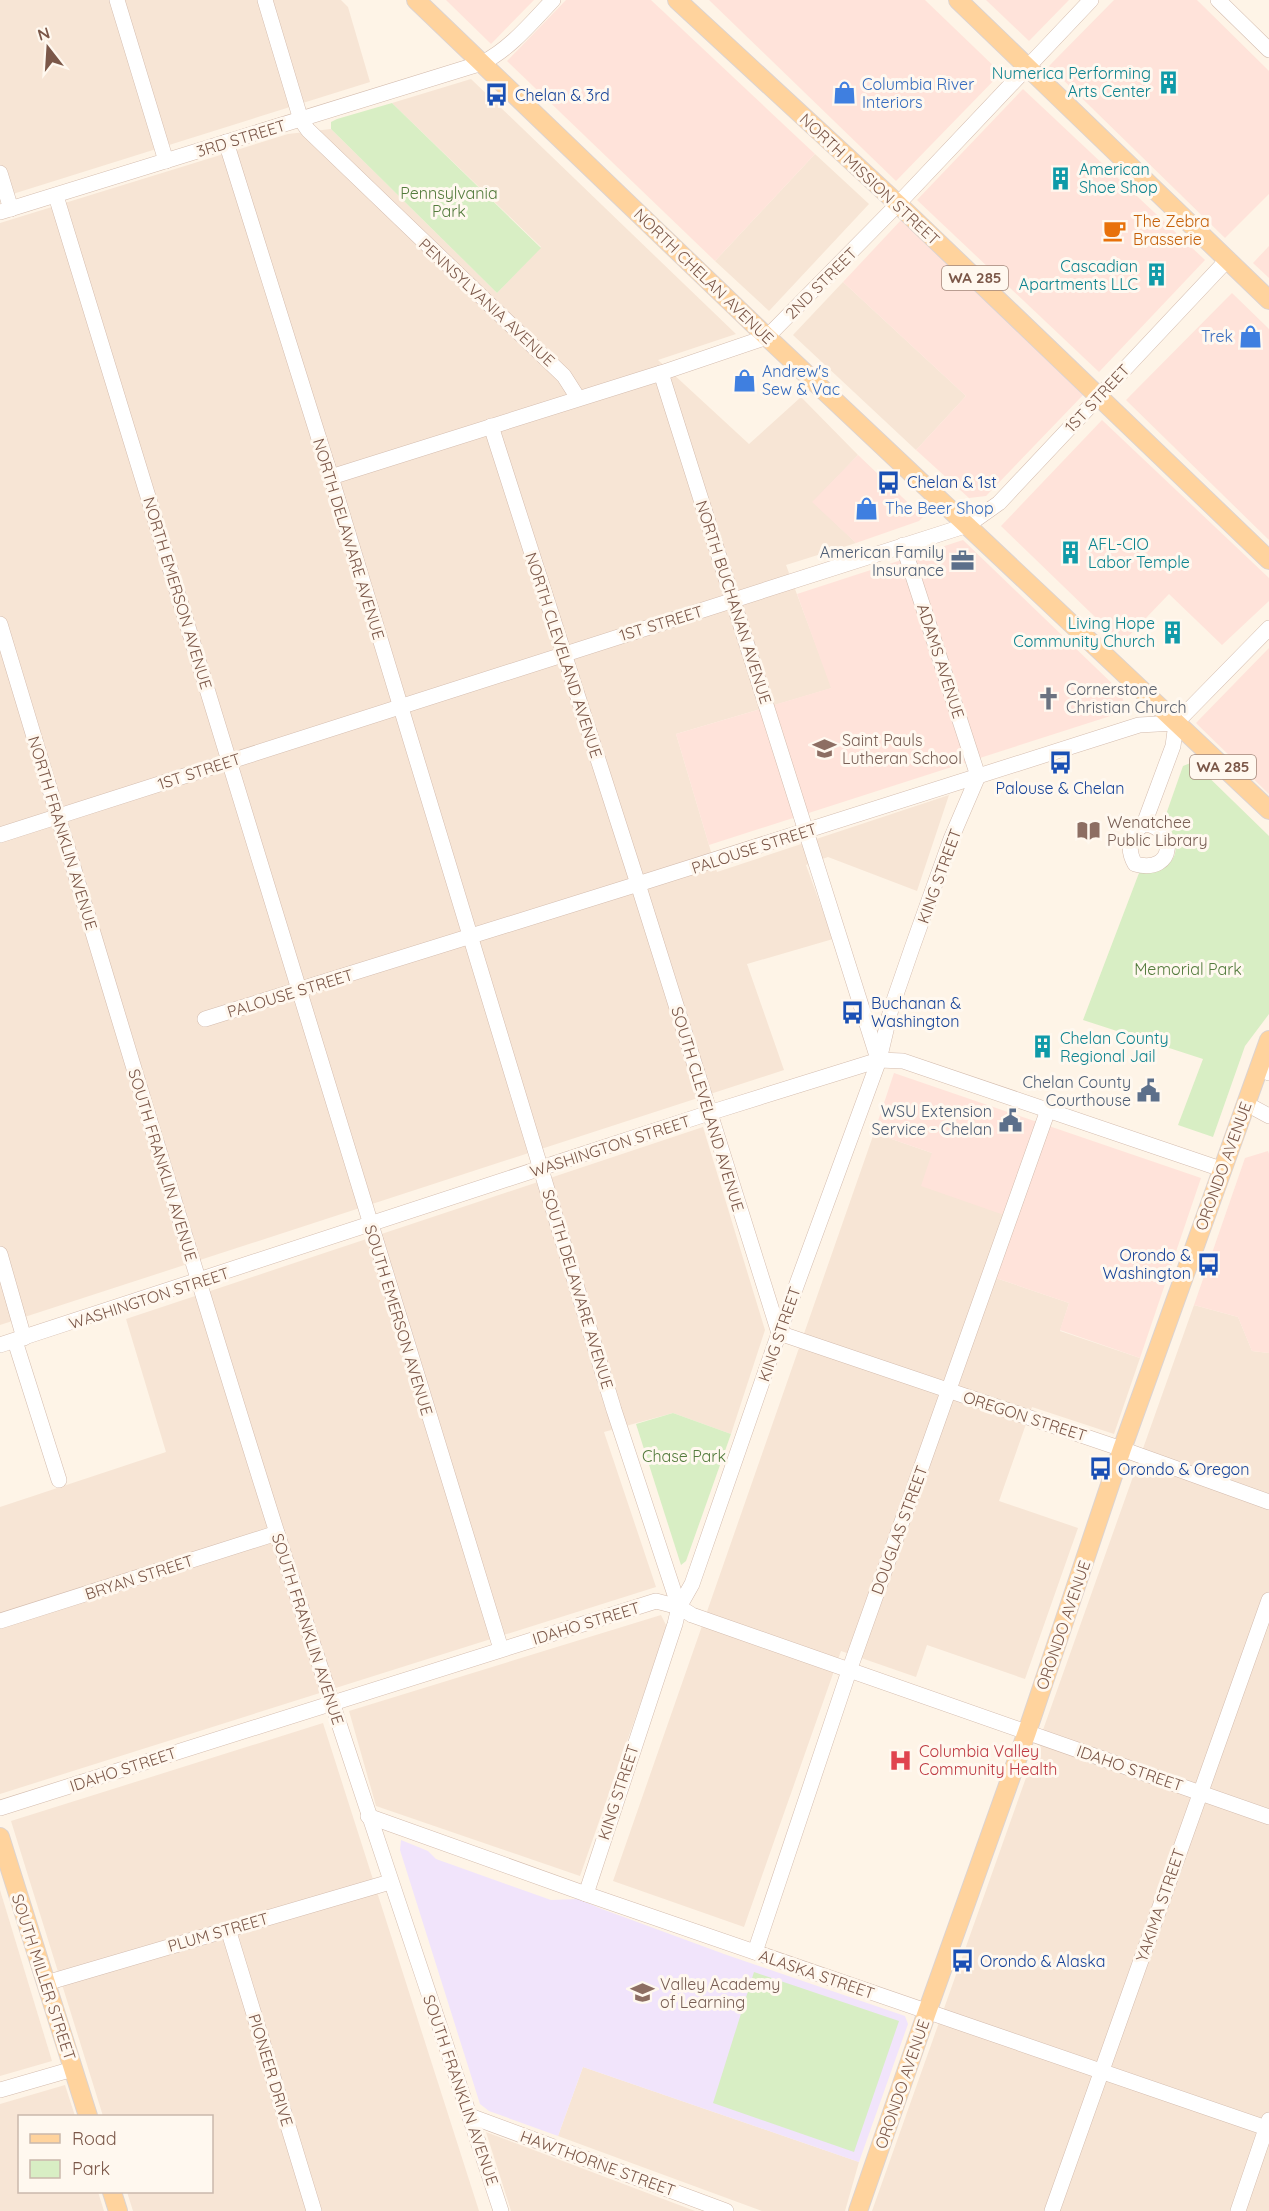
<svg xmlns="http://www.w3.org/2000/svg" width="1269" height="2211" font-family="Quicksand,sans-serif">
<rect width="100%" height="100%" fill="#fef4e7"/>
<g fill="#f7e5d5">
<path d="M0 0H341L348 7 370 82 0 198Z"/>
<path d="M471 79 736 334 658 360 749 444 801 397 858 455 813 502 856 543 786 565 832 688 676 734 717 872 949 795 917 891 828 857 806 865 833 939 747 964 784 1070 0 1325V223L288 134 331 129 497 293 541 247 392 103Z"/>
<path d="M815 154 869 204 769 311 715 261Z"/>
<path d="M843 282 966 396 916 450 793 335Z"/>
<path d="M703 1127 765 1330 731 1434 673 1413 604 1432 656 1587 0 1794V1507L166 1452 126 1319Z"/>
<path d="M874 1133 932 1153 1005 1215 984 1274 1069 1303 1060 1331 1140 1358 1114 1434 1032 1407 999 1501 1078 1528 1025 1679 927 1645 916 1677 841 1651 744 1927 613 1881Z"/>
<path d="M1194 1305 1238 1317 1252 1351 1269 1353V2211H872Z"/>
<path d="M661 1615 667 1627 580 1876 376 1806 349 1711Z"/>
<path d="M323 1723 479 2211H133L127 2192H212V2116H103L11 1821Z"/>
<path d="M0 1890 52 2061 0 2076Z"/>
<path d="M583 2067 859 2162 845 2211H762L558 2136Z"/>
<path d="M65 2085 75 2116H20V2192H98L104 2211H0V2104Z"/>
<path d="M486 2132 695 2211H511Z"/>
</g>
<g fill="#ffe3da">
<path d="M446 0H534L491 44Z"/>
<path d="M566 0H651L815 154 715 261 507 61Z"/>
<path d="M709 0H925L1001 73 896 181Z"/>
<path d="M986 0H1069L1029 41Z"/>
<path d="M1114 0H1197L1269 71V194L1225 238 1049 66Z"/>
<path d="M1023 89 1205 260 1099 372 917 200Z"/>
<path d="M902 219 1084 394 986 496 969 498 916 450 966 396 843 282Z"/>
<path d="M1269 246V278L1253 263Z"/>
<path d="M1232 293 1269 329V540L1126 400Z"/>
<path d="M1102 420 1269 578V601L1222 645 1169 594 1122 643 1001 526Z"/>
<path d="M858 455 923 517 919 521 856 543 812 502Z"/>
<path d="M963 540 1121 692 1126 711 709 845 676 734 831 688 797 594Z"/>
<path d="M1269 648V794L1196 723Z"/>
<path d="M894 1073 1201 1178 1140 1358 1060 1330 1069 1303 984 1274 1004 1215 921 1186 932 1153 874 1133Z"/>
<path d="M1268 1151 1269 1154V1353L1252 1351 1238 1317 1194 1305 1245 1158Z"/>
</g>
<path fill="#f1e4fb" d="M401 1840 428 1851 436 1859 551 1900 578 1899 602 1909 724 1954 905 2016 908 2024 859 2162 583 2067 558 2136 489 2111 480 2104 400 1850Z"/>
<g fill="#d8eec4">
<path d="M392 103 541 248 497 293 331 129V122L337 119Z"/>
<path d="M1193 762 1269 836V1014L1245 1046 1213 1137 1178 1125 1203 1059 1083 1020 1139 873C1159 871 1182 864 1174 839 1172 831 1170 828 1163 823L1183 766Z"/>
<path d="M673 1413 731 1434 686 1561 681 1565 636 1424Z"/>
<path d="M754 1972 899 2021 854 2152 713 2103Z"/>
</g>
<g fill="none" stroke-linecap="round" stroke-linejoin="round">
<defs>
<g id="minor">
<path d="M117 0 166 161"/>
<path d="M265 0 301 120 308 130 564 376 578 398"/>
<path d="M1218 0 1269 50"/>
<path d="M226 142 331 477 614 1410 679 1607"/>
<path d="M0 173 11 209"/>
<path d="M56 196 501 1649"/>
<path d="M0 212 482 63C510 49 531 23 553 0"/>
<path d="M661 373 878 1059"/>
<path d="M491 426 638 884 779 1333 1122 1449 1269 1502"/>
<path d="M331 477 661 373 767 337 898 204 1091 0"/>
<path d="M903 545 978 776"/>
<path d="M0 624C92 928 182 1233 278 1536 350 1762 427 1986 501 2211"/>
<path d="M1144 824C1176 826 1177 875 1135 864 1126 848 1130 834 1144 824L1173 746 1176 723"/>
<path d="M0 835 968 525 999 503 1228 259"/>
<path d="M205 1019 638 884 1139 725 1176 723 1269 628"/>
<path d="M1264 1052 1269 1073"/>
<path d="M1245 1103 1269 1116"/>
<path d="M0 1254 24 1338"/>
<path d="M15 1341 59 1480"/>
<path d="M0 1345 709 1113 879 1060 903 1061 1221 1169"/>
<path d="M0 1621 277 1533"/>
<path d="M0 1808 656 1601 679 1607 692 1615 1269 1817"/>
<path d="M368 1816 586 1894 1269 2129"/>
<path d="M586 1894 675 1624 679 1607 692 1584 779 1333 879 1060 891 1009 912 948 951 839 978 776"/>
<path d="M228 1929 314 2211"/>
<path d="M755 1952 849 1671 1048 1110"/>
<path d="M46 1983 390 1882"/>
<path d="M0 2090 73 2069"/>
<path d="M470 2116 726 2211"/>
<path d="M1052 2211 1269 1600"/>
<path d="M1238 2211 1269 2120"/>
</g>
<g id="major">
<path d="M416 0 767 337 1269 810"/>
<path d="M677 0 898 204 1269 560"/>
<path d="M958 0 1269 300"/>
<path d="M0 1837 88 2116"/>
<path d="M112 2192 118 2211"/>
<path d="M858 2211 927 2012 1027 1732 1122 1449 1269 1040"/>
</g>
</defs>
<use href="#minor" stroke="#d4bcae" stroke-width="16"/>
<use href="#major" stroke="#ddd3cf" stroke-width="20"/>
<use href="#minor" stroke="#fff" stroke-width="15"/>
<use href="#major" stroke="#ffd39d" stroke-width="18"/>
</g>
<defs>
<symbol id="building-bare" viewBox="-9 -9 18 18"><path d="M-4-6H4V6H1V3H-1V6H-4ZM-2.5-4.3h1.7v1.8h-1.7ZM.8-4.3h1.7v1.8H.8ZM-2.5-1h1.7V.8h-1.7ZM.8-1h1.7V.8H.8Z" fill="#0f9aa8" stroke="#fff8ef" stroke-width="2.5" paint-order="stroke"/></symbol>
<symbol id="shop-bare" viewBox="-9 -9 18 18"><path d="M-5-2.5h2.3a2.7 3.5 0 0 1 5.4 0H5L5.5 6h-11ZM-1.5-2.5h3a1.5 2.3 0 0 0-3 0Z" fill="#3f7fe0" stroke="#fff8ef" stroke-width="2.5" paint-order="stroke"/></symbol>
<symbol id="bus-bare" viewBox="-9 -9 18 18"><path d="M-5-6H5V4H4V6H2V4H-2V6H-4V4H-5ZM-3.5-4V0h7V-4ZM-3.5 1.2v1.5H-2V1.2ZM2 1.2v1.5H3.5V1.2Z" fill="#1a4fb4" stroke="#fff8ef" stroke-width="2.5" paint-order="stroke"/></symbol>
<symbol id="cafe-bare" viewBox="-9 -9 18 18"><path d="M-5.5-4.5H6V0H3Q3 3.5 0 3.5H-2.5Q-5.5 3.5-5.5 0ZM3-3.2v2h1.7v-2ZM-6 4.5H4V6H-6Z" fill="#e8710a" stroke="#fff8ef" stroke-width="2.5" paint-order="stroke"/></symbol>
<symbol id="office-bare" viewBox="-9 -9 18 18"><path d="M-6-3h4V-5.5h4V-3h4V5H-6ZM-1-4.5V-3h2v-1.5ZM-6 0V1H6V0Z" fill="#5c6f8a" stroke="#fff8ef" stroke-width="2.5" paint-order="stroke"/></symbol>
<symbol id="church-bare" viewBox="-9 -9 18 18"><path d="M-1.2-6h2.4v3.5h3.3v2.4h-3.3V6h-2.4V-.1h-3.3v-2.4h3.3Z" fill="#6b7280" stroke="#fff8ef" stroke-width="2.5" paint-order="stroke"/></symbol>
<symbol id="school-bare" viewBox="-9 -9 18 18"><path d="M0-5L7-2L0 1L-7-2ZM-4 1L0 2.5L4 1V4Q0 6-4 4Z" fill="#8d6e63" stroke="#fff8ef" stroke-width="2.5" paint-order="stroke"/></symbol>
<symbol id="library-bare" viewBox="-9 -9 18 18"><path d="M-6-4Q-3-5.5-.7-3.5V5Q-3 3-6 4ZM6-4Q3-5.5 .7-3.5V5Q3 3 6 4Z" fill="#8d6e63" stroke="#fff8ef" stroke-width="2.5" paint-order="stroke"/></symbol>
<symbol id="civic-bare" viewBox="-9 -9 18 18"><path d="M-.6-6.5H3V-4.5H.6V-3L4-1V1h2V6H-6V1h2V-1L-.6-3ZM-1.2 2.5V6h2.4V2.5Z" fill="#5c6f8a" stroke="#fff8ef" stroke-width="2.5" paint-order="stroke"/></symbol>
<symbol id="hospital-bare" viewBox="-9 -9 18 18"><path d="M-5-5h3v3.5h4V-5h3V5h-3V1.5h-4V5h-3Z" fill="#e0444e" stroke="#fff8ef" stroke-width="2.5" paint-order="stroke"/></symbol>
</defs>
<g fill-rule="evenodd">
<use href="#building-bare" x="1152" y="66" width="33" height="33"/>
<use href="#shop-bare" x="828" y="76" width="33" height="33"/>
<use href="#bus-bare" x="480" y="78" width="33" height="33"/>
<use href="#building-bare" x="1044" y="162" width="33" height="33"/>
<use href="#cafe-bare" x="1098" y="214" width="33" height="33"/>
<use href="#building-bare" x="1140" y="258" width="33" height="33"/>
<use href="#shop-bare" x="1234" y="320" width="33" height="33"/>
<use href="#shop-bare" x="728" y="364" width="33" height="33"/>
<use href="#bus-bare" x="872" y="466" width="33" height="33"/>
<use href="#shop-bare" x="850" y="492" width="33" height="33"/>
<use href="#building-bare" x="1054" y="536" width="33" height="33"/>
<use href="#office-bare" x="946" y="544" width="33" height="33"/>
<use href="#building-bare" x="1156" y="616" width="33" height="33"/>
<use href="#church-bare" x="1032" y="682" width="33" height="33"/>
<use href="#school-bare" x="808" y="732" width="33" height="33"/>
<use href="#bus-bare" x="1044" y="746" width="33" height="33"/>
<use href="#library-bare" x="1072" y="814" width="33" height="33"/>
<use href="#bus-bare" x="836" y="996" width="33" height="33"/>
<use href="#building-bare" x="1026" y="1030" width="33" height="33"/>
<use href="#civic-bare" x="1132" y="1074" width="33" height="33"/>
<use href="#civic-bare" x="994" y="1104" width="33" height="33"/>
<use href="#bus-bare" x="1192" y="1248" width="33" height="33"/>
<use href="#bus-bare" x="1084" y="1452" width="33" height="33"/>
<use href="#hospital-bare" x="884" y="1744" width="33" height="33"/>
<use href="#bus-bare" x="946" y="1944" width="33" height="33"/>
<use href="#school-bare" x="626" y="1976" width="33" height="33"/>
</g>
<g text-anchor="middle" stroke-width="6" stroke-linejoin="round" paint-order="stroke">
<g fill="#fff8ef" stroke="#a3877a" stroke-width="1.5">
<rect x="942" y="266" width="66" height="24" rx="4.5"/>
<rect x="1190" y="755" width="66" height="24" rx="4.5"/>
</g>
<g font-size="15" font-weight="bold" fill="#7b5748">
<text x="975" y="283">WA 285</text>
<text x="1223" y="772">WA 285</text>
</g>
<g font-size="16" fill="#0d838f" stroke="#fff8ef" text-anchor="end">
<text x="1151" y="79">Numerica Performing<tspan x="1151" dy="18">Arts Center</tspan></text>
<text x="1079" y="175" text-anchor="start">American<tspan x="1079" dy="18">Shoe Shop</tspan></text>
<text x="1138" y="272">Cascadian<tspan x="1138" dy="18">Apartments LLC</tspan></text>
<text x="1088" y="550" text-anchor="start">AFL-CIO<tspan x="1088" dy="18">Labor Temple</tspan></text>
<text x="1155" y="629">Living Hope<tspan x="1155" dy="18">Community Church</tspan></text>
<text x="1060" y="1044" text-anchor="start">Chelan County<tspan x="1060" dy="18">Regional Jail</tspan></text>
</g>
<g font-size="16" fill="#366cbe" stroke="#fff8ef" text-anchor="start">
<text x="862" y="90">Columbia River<tspan x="862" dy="18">Interiors</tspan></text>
<text x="1233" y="342" text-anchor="end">Trek</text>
<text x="762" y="377">Andrew's<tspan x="762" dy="18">Sew &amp; Vac</tspan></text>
<text x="885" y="514">The Beer Shop</text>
</g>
<g font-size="16" fill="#164399" stroke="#fff8ef" text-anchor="start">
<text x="515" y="101">Chelan &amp; 3rd</text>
<text x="907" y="488">Chelan &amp; 1st</text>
<text x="1060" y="794" text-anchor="middle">Palouse &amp; Chelan</text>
<text x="871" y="1009">Buchanan &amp;<tspan x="871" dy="18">Washington</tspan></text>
<text x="1191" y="1261" text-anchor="end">Orondo &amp;<tspan x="1191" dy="18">Washington</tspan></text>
<text x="1118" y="1475">Orondo &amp; Oregon</text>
<text x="980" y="1967">Orondo &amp; Alaska</text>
</g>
<g font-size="16" fill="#7b5748" stroke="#fff8ef">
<text transform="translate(241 138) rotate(-17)" y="6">3RD STREET</text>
<text transform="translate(870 179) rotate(43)" y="6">NORTH MISSION STREET</text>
<text transform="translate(704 276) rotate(44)" y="6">NORTH CHELAN AVENUE</text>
<text transform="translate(821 283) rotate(-45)" y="6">2ND STREET</text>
<text transform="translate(487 302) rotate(43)" y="6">PENNSYLVANIA AVENUE</text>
<text transform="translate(1097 398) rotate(-47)" y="6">1ST STREET</text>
<text transform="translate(349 539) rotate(73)" y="6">NORTH DELAWARE AVENUE</text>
<text transform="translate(178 593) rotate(73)" y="6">NORTH EMERSON AVENUE</text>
<text transform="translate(734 602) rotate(72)" y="6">NORTH BUCHANAN AVENUE</text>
<text transform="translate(661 623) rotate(-17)" y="6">1ST STREET</text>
<text transform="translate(564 655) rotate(72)" y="6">NORTH CLEVELAND AVENUE</text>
<text transform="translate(941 661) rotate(72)" y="6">ADAMS AVENUE</text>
<text transform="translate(199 771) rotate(-18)" y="6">1ST STREET</text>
<text transform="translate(63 833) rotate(73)" y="6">NORTH FRANKLIN AVENUE</text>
<text transform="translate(754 848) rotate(-18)" y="6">PALOUSE STREET</text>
<text transform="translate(939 876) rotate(-70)" y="6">KING STREET</text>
<text transform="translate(290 993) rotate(-17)" y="6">PALOUSE STREET</text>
<text transform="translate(708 1109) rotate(73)" y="6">SOUTH CLEVELAND AVENUE</text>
<text transform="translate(610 1146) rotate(-18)" y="6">WASHINGTON STREET</text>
<text transform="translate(163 1165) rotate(73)" y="6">SOUTH FRANKLIN AVENUE</text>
<text transform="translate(1223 1166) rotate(-70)" y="6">ORONDO AVENUE</text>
<text transform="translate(578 1289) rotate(73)" y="6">SOUTH DELAWARE AVENUE</text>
<text transform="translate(149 1298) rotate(-18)" y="6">WASHINGTON STREET</text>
<text transform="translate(399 1320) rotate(73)" y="6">SOUTH EMERSON AVENUE</text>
<text transform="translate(779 1334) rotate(-71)" y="6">KING STREET</text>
<text transform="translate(1025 1416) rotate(18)" y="6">OREGON STREET</text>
<text transform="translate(899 1530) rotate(-70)" y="6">DOUGLAS STREET</text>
<text transform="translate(139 1577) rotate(-18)" y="6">BRYAN STREET</text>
<text transform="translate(586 1623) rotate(-17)" y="6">IDAHO STREET</text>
<text transform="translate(1063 1625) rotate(-71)" y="6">ORONDO AVENUE</text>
<text transform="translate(308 1629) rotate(72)" y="6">SOUTH FRANKLIN AVENUE</text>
<text transform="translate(1130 1768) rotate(19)" y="6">IDAHO STREET</text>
<text transform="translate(123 1769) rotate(-18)" y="6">IDAHO STREET</text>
<text transform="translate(618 1792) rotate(-72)" y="6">KING STREET</text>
<text transform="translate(1160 1905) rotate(-71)" y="6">YAKIMA STREET</text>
<text transform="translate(218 1932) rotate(-16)" y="6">PLUM STREET</text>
<text transform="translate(817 1974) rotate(19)" y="6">ALASKA STREET</text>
<text transform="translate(44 1977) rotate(72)" y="6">SOUTH MILLER STREET</text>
<text transform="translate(271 2070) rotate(73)" y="6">PIONEER DRIVE</text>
<text transform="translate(902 2084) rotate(-71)" y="6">ORONDO AVENUE</text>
<text transform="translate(461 2090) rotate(71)" y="6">SOUTH FRANKLIN AVENUE</text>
<text transform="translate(598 2163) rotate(20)" y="6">HAWTHORNE STREET</text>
</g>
<g font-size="16" fill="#537b3c" stroke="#fff8ef">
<text x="449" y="199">Pennsylvania<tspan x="449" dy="18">Park</tspan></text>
<text x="1188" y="975">Memorial Park</text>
<text x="684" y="1462">Chase Park</text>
</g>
<g font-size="16" fill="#c56008" stroke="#fff8ef" text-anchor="start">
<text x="1133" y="227">The Zebra<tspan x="1133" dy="18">Brasserie</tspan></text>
</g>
<g font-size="16" fill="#4e5e75" stroke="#fff8ef" text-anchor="end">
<text x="944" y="558">American Family<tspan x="944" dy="18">Insurance</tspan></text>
<text x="1131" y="1088">Chelan County<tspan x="1131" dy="18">Courthouse</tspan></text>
<text x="992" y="1117">WSU Extension<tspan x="992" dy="18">Service - Chelan</tspan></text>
</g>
<g font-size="16" fill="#5b616d" stroke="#fff8ef" text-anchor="start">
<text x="1066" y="695">Cornerstone<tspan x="1066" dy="18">Christian Church</tspan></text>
</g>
<g font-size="16" fill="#785e54" stroke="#fff8ef" text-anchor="start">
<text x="842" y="746">Saint Pauls<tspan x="842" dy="18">Lutheran School</tspan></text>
<text x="1107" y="828">Wenatchee<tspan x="1107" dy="18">Public Library</tspan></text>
<text x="660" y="1990">Valley Academy<tspan x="660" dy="18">of Learning</tspan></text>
</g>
<g font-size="16" fill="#be3a42" stroke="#fff8ef" text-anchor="start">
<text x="919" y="1757">Columbia Valley<tspan x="919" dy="18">Community Health</tspan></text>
</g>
</g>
<rect x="18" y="2115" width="195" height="78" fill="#fff8ef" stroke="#cab8ac" stroke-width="1.5"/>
<rect x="30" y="2134" width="30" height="9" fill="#ffd39d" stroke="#cab8ac" stroke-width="1.5"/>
<text x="72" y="2145" font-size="18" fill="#7b5748">Road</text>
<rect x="30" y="2160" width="30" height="18" fill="#d8eec4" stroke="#cab8ac" stroke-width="1.5"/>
<text x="72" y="2175" font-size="18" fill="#7b5748">Park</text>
<g transform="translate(48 48) rotate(343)" stroke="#fff8ef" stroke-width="4.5" paint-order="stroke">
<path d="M0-4.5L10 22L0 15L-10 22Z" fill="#7b5748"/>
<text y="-9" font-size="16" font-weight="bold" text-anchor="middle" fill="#7b5748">N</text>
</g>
</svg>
